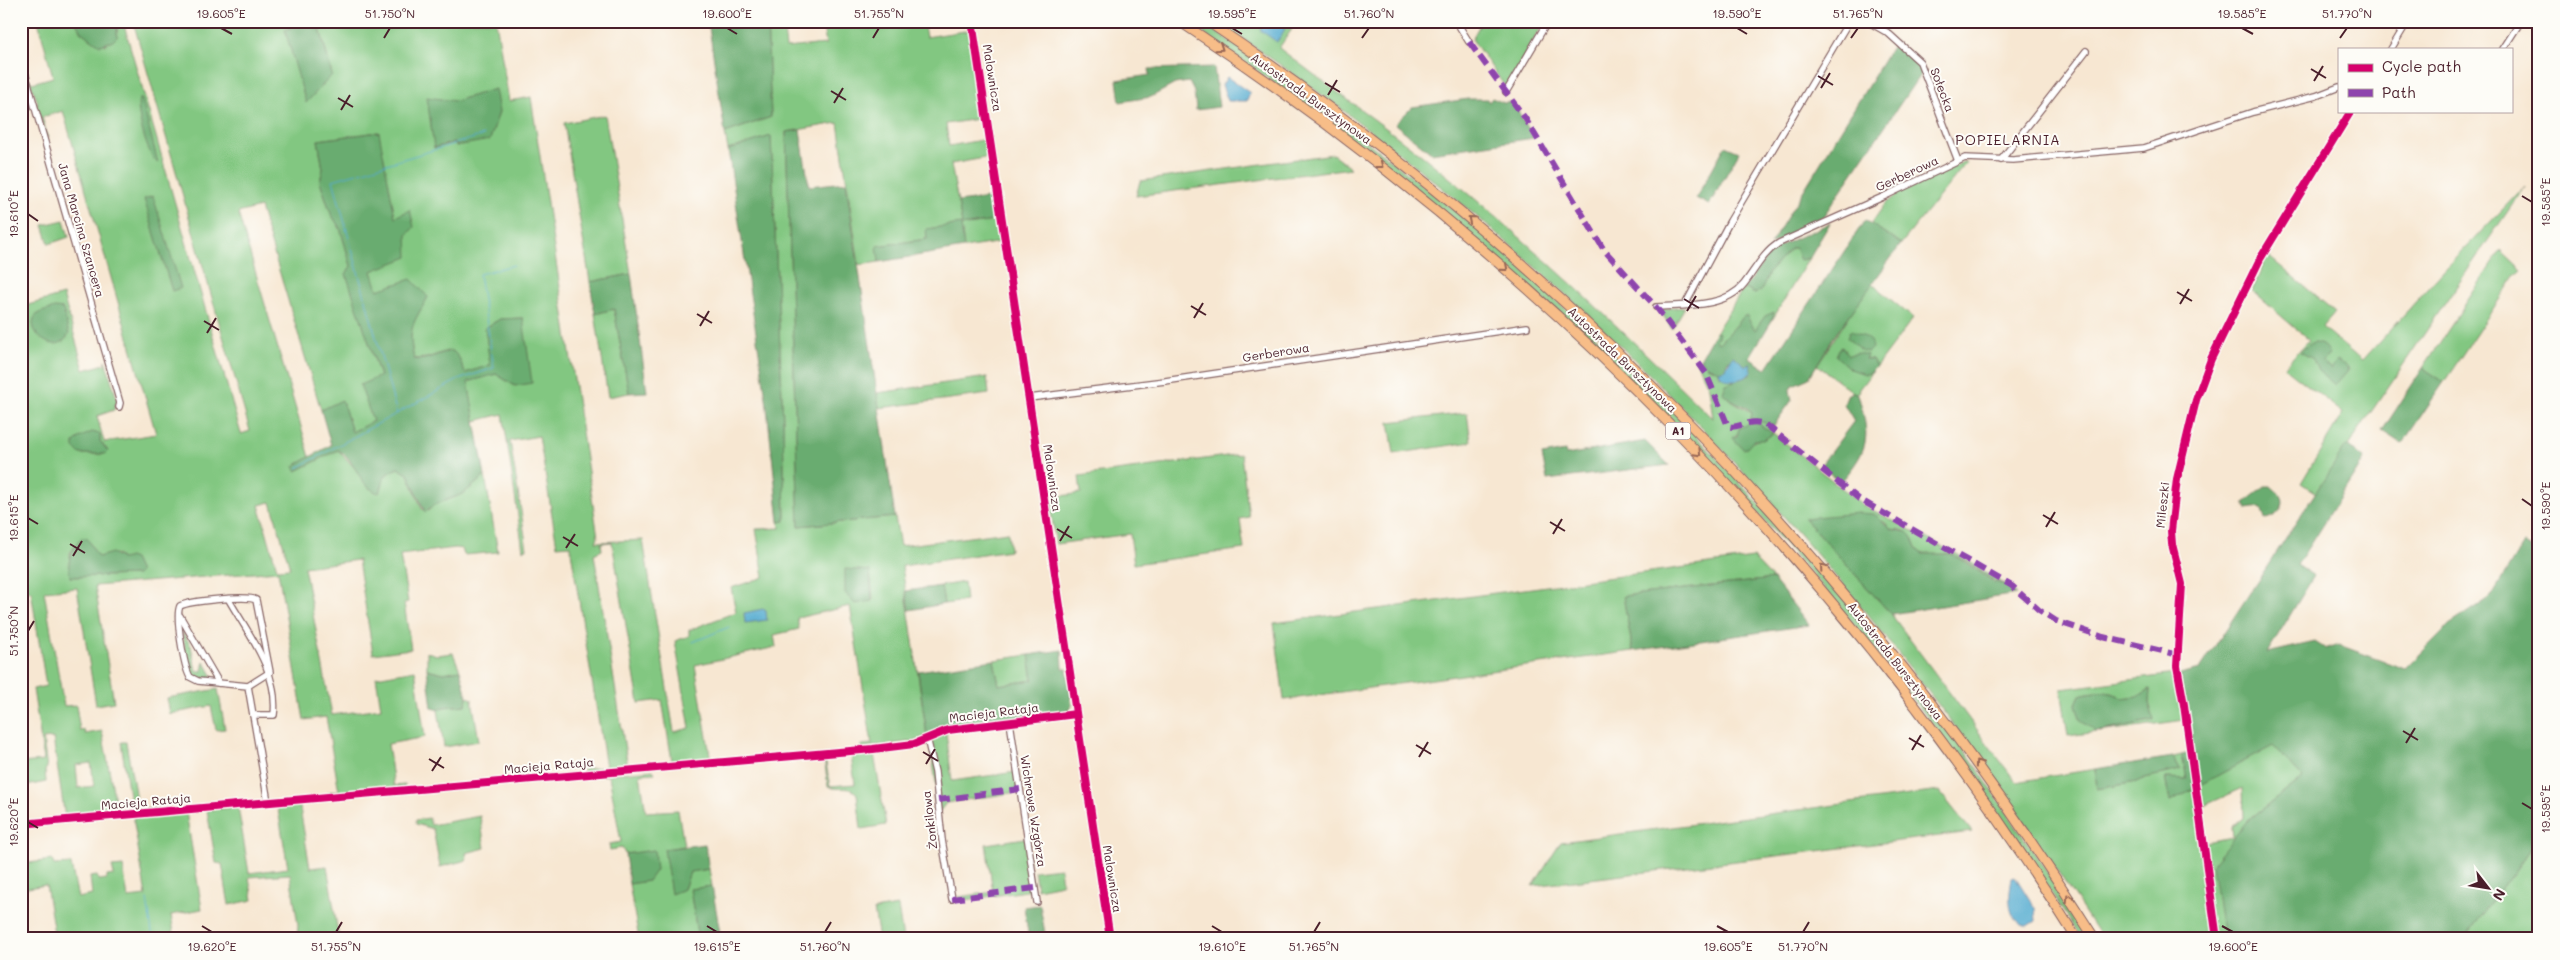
<svg xmlns="http://www.w3.org/2000/svg" width="2560" height="960" font-family="Mali,sans-serif">
<rect width="100%" height="100%" fill="#fdfcf7"/>
<filter id="ink" filterUnits="userSpaceOnUse"><feTurbulence type="fractalNoise" baseFrequency=".02" numOctaves="2"/><feDisplacementMap in="SourceGraphic" scale="10" xChannelSelector="R" yChannelSelector="G"/><feConvolveMatrix kernelMatrix="1 2 1 2 8 2 1 2 1" color-interpolation-filters="sRGB"/></filter>
<filter id="wash" filterUnits="userSpaceOnUse"><feTurbulence type="fractalNoise" baseFrequency=".0096" numOctaves="4" result="noise"/><feDisplacementMap in="SourceGraphic" scale="20" xChannelSelector="R" yChannelSelector="G"/><feGaussianBlur stdDeviation="1.12" result="paint"/><feColorMatrix in="noise" values="0 0 0 0 0 0 0 0 0 0 0 0 0 0 0 0 0 1.4 0 .05"/><feComposite in="paint" operator="in"/></filter>
<g filter="url(#wash)">
<rect width="100%" height="100%" fill="#f7e7d2"/>
<g fill="#82c781" stroke="#667356" fill-rule="evenodd">
<path d="M38 21H75L84 34 105 45 117 37V21H123L241 434 250 431 133 21H307L285 30 332 75 318 21H496L509 101 531 97 598 537 596 542 643 540 674 732 690 728 675 641 689 636V630L736 612 731 588 764 577 756 529 780 528 779 522 785 521 783 422 771 136 728 150 725 133 771 117 767 21H783L786 48 826 44 822 21H923L926 37 971 30 984 118 946 124 949 146 987 139 990 157 951 164 962 224 927 229V239L878 246 879 262 859 265 838 123 786 132 799 526 895 517 900 546 1008 532 1010 550 902 566 927 736 915 741 861 748V745L872 744 850 606 797 618 799 629 774 635 776 647 695 665 711 761 644 767 642 765 672 761 662 700 639 703 612 542 601 543 602 550 594 554 628 768 584 772 583 769 606 767 570 545 557 546 539 436 510 441 527 549 523 550 503 414 475 421 467 382 496 374 515 386 523 318 500 319 485 328 491 365 465 373 459 358 447 351 427 358 414 359C407 328 412 324 428 297L377 290 372 271 395 217 378 132 318 140 323 169 320 181 331 214 340 228 351 266 347 274 380 377 372 422 352 432 342 401 321 410 260 207 238 213 310 457 295 466 296 471 338 450 355 468 369 488 381 489C383 476 386 473 398 468L408 474 422 509 428 511 434 505 463 494 485 476 498 552 464 555 462 549 455 548 400 555 408 602 404 603 411 649 373 654 358 560 304 567 332 715 381 708 376 677 415 670 425 737 388 744 394 786 405 785 404 788 342 792 329 795 328 792 339 791 326 717 304 720 278 571 95 586 114 702 96 705 77 588 44 591 64 706 76 705 80 731 84 730 85 734 102 731 117 812 65 818 53 738 43 739 47 768 45 770 46 782 21 787V763L44 761 33 689 46 686 31 591 21 592V307L63 295 84 370 105 364V360L118 402 115 404 114 410 97 416 104 442 156 434 63 111 42 117 48 138 46 137 36 104 38 103 29 79 32 83 53 77ZM495 90 456 145 455 142 434 148 455 101ZM145 199 180 288 172 290ZM100 434V441L108 451 105 454H80ZM271 502 290 568H289L277 569 259 505ZM81 538 98 557 116 554 122 559 134 560 140 572 137 575 70 577V553ZM870 571 873 599 855 604 848 595ZM91 763 94 786 78 788 76 765Z"/>
<path d="M1185 21H1201L1327 110 1485 235 1651 387 1834 585 1971 759 2092 939H2081C1846 568 1550 266 1185 21Z"/>
<path d="M1216 21H1282L1292 29 1279 48C1327 85 1376 120 1424 157 1526 238 1620 328 1713 419L1709 388 1697 363 1700 359 1707 366 1719 371V375L1735 381 1728 398 1752 413 1751 419 1774 425 1773 433 1863 505 1962 557 2006 585C1985 580 1973 561 1952 555 1943 552 1930 558 1921 553 1912 548 1913 534 1902 530 1899 529 1894 530 1890 529L1884 521 1804 518 1891 614 2016 782 2095 769 2097 789 2136 782 2145 778 2180 770 2173 757 2182 755 2187 779 2165 778 2170 801 2273 745 2303 778 2247 821 2222 929 2223 939H2102C1869 575 1578 261 1216 21ZM1752 423 1759 424 1773 434 1750 443 1733 437ZM2243 788 2244 818 2232 827 2233 837 2205 842 2199 808Z"/>
<path d="M1482 21H1545L1506 88 1472 39Z"/>
<path d="M605 115 631 274 590 282 564 123Z"/>
<path d="M1333 154 1351 168 1136 196 1140 181Z"/>
<path d="M1963 162H1967L1901 244 1871 224 1885 204 1899 193Z"/>
<path d="M2525 186 2316 493 2301 483 2343 413 2284 367 2309 340 2252 291 2267 255 2335 312 2322 327 2362 361 2447 267Z"/>
<path d="M64 220 69 237 49 244 43 225Z"/>
<path d="M1000 220 1002 242 964 248 961 226Z"/>
<path d="M1791 248H1795L1799 257 1803 260 1809 258 1771 322 1773 312 1754 331 1744 316 1719 343 1716 341 1719 333 1716 331 1744 288 1755 294 1762 289 1769 272Z"/>
<path d="M2501 250 2522 270 2515 276 2444 382 2423 368Z"/>
<path d="M1871 283 1913 318 1876 367 1872 359H1865L1867 355H1848L1844 362 1850 369 1870 373 1873 371 1859 389 1858 393 1853 392 1817 365Z"/>
<path d="M1685 307 1672 329 1659 309Z"/>
<path d="M614 309 629 393 608 397 595 314Z"/>
<path d="M987 377 989 394 879 408 877 393Z"/>
<path d="M1467 413 1471 442 1394 454 1389 422Z"/>
<path d="M1241 454 1249 517 1240 519 1244 549 1134 564 1130 534 1056 544 1049 498 1081 493 1079 476Z"/>
<path d="M1753 558 1773 579 1623 596 1633 651 1284 700 1274 623Z"/>
<path d="M964 582 966 601 944 604 941 586Z"/>
<path d="M182 631 191 646 196 671H202L204 661 212 675 211 679 193 677 189 670Z"/>
<path d="M427 652 437 655 453 653 460 670 443 673 427 669Z"/>
<path d="M1029 655 1033 680 999 685 994 660Z"/>
<path d="M2175 674 2185 720 2099 732 2154 720 2149 703 2150 689 2139 696 2122 698C2112 690 2092 691 2080 695L2076 704 2081 720 2097 732 2068 736 2061 689Z"/>
<path d="M218 689 225 729 216 730 211 706 170 714 167 698Z"/>
<path d="M467 696 472 699 479 741 444 747 438 710 443 707 466 705Z"/>
<path d="M946 732 952 781 1016 772 1018 792 946 803 940 811 930 743 932 738Z"/>
<path d="M121 742H126L138 809 157 808 156 811 120 814V810L131 809Z"/>
<path d="M883 750 886 753 874 754 886 825 861 829 857 794C849 784 838 792 828 786L824 758 828 754 838 756 825 757 830 786 855 784 851 755 842 754Z"/>
<path d="M653 770 655 773 640 774 646 812 678 810 684 846 664 849 684 889 690 872 709 869 712 886 690 889 698 939H639L629 884 648 881 654 851 625 854 622 848 610 850 609 844 621 842 609 776 599 775Z"/>
<path d="M1939 791 1972 832 1533 886 1561 842Z"/>
<path d="M299 802 310 868 327 866 339 939H297L298 925 290 874 249 877 253 900 229 905 222 864 216 863 207 810 238 807 249 873 288 868 277 804Z"/>
<path d="M186 812 202 909 171 915 175 939H55L46 885 21 889V864L52 860 54 865 71 864 78 898 92 895 90 877 97 876 99 880 107 879V876L114 875 112 867 123 866 128 898 146 896 133 817Z"/>
<path d="M480 816 485 848 466 853 467 860 440 867 433 829 416 824V820L429 818 431 825Z"/>
<path d="M1025 838 1033 890 959 901 958 897 993 892 986 844Z"/>
<path d="M2539 838V939H2464Z"/>
<path d="M1060 868 1062 884 1037 889 1034 871Z"/>
<path d="M898 906 903 939H879L874 910Z"/>
</g>
<g fill="#69ac6f" stroke="#5a664d">
<path d="M75 21H117V37L113 41 100 45 81 32Z"/>
<path d="M307 21H318L332 75 306 103 285 30Z"/>
<path d="M708 21H767L771 117 725 133Z"/>
<path d="M1895 42 1914 60 1922 72 1820 221 1770 245Z"/>
<path d="M1214 67 1219 107 1196 110 1194 92 1189 82 1175 84 1151 97 1120 102 1117 80 1150 75 1149 69Z"/>
<path d="M495 89 499 112 490 140 456 146 454 142 434 148 427 97 455 101Z"/>
<path d="M1492 98 1504 103 1511 102 1515 106 1534 138 1431 153 1395 124 1412 107 1468 99H1487L1489 102Z"/>
<path d="M139 99H142L158 163C147 157 135 109 139 99Z"/>
<path d="M800 130 809 186 846 182 895 517 799 526 786 132Z"/>
<path d="M379 132 395 217 410 210 414 227 407 235 408 257 372 271 378 290 411 279 428 297C413 324 407 328 414 359 427 362 440 351 453 351L459 358 465 373 490 365 485 328 500 319 523 318 532 383 515 386 496 374 468 382 485 476 463 494 434 505 425 512 408 474 398 468C379 476 387 479 379 493 359 488 356 459 338 450L296 471 294 466 331 445 321 410 342 400 352 432 373 421 360 385 380 376 346 274 351 266 340 228 331 214 320 181 323 169 318 140Z"/>
<path d="M771 136 783 422 785 521 779 522 766 398 728 150Z"/>
<path d="M1725 146 1739 152 1738 154 1709 205 1696 198Z"/>
<path d="M153 196 181 288 172 291 144 199Z"/>
<path d="M996 197 1000 220 961 226 964 248 879 262 877 246 927 239 926 229 962 224 958 202Z"/>
<path d="M1865 220 1901 244 1833 338 1809 378 1793 385 1790 391 1792 400 1774 425 1751 419 1752 413C1745 404 1731 402 1723 393L1726 384 1750 375V363L1746 367 1744 364 1728 360 1725 369 1719 371 1707 366 1700 359 1716 331 1719 333 1716 341 1719 343 1744 316H1747L1755 330 1765 316 1774 312 1771 322 1749 358 1766 369Z"/>
<path d="M1830 223 1809 258 1800 260 1795 248H1791L1769 272 1762 289 1755 294 1744 288 1773 249Z"/>
<path d="M631 274 647 392 629 393 614 309 595 314 590 282Z"/>
<path d="M54 308 63 309 69 334C55 361 19 326 39 313 43 311 50 310 54 308Z"/>
<path d="M1850 331 1863 335 1871 342 1872 348 1868 352 1862 351 1847 338Z"/>
<path d="M2315 343C2323 344 2326 347 2329 355L2322 361 2331 369 2337 360 2346 366 2348 370 2335 385 2318 371 2313 359 2300 352 2308 345Z"/>
<path d="M1842 347 1848 355 1858 353 1867 355 1865 359H1872L1876 367 1870 373 1865 374 1850 369 1836 356 1839 349Z"/>
<path d="M2423 368 2444 382 2402 444 2382 431Z"/>
<path d="M1853 392 1858 394C1870 437 1871 447 1841 482L1820 466 1854 421 1844 404 1848 394Z"/>
<path d="M1752 423 1759 424 1773 434 1763 440H1754L1747 448 1743 449 1732 437 1737 436 1739 428Z"/>
<path d="M92 432 100 434V441L108 451 105 454H80L74 448V443L79 438Z"/>
<path d="M1645 441 1669 465 1547 480 1542 455 1565 451 1566 455Z"/>
<path d="M2346 446 2365 458 2297 565 2314 576 2267 653 2315 642 2326 649 2339 645 2405 669 2449 625 2491 597 2523 544 2539 552V838L2464 939H2223L2212 865 2247 821 2303 778 2273 746 2170 801 2165 778 2187 779 2182 755 2192 752 2180 674 2200 669Z"/>
<path d="M2265 486H2271C2274 489 2278 492 2280 495 2289 506 2275 518 2265 519L2261 507 2247 509 2244 503Z"/>
<path d="M1859 513 1873 514 1880 518 1890 529 1907 532 1911 536 1917 550 1923 554H1950L1961 559 1994 582 2006 585 2017 594 1891 614 1804 518Z"/>
<path d="M81 538H87L98 557 112 553 122 559 129 557 134 559 140 572 137 575 70 577C67 560 70 552 81 538Z"/>
<path d="M845 569 870 571 872 601 855 604 845 593Z"/>
<path d="M1773 579 1809 625 1633 651 1623 596Z"/>
<path d="M941 586 944 604 909 610 906 591Z"/>
<path d="M1062 650 1063 668 1067 669 1072 705 1070 710 954 727 927 736 918 671 994 660 999 685 1033 680 1029 655Z"/>
<path d="M427 669 443 673 460 670 467 696 466 705 443 707 438 710 432 708Z"/>
<path d="M2150 689 2149 703 2154 720 2097 732 2081 721 2076 704 2080 695C2093 691 2112 690 2122 698L2139 696Z"/>
<path d="M2173 757 2180 770 2145 778 2136 782 2097 789 2095 769Z"/>
<path d="M705 844 709 869 690 872 684 889 671 894 664 849Z"/>
<path d="M654 850 656 870 648 881 629 884 625 854Z"/>
<path d="M712 886 721 939H698L690 889Z"/>
<path d="M1040 905 1046 939H1029L1024 907Z"/>
</g>
<g fill="#53abd0" stroke="#4e657e">
<path d="M1267 21H1274L1285 29 1277 42 1260 30Z"/>
<path d="M1227 77 1250 93 1247 101H1228L1222 85Z"/>
<path d="M1733 356 1746 366 1750 363 1752 371C1746 381 1722 385 1719 371L1725 369Z"/>
<path d="M763 609 766 611 767 620 745 623 744 613Z"/>
<path d="M2015 876 2035 908 2036 921 2028 926C2005 921 2009 895 2012 877Z"/>
</g>
<g fill="none" stroke-linecap="round" stroke-linejoin="round">
<g stroke="#53abd0" stroke-width="1">
<path d="M397 414 333 180 484 135"/>
<path d="M297 468 458 380 494 368 479 274 514 265"/>
<path d="M693 642 729 627"/>
<path d="M147 899 153 939"/>
</g>
</g>
</g>
<g filter="url(#ink)">
<g fill="none" stroke-linecap="round" stroke-linejoin="round">
<defs>
<g id="minor">
<path d="M972 21 1110 939"/>
<path d="M1456 21 1469 42"/>
<path d="M1867 21 1888 33 1920 62 1958 161"/>
<path d="M2391 49 2408 21"/>
<path d="M2503 49 2521 21"/>
<path d="M21 59 120 403 119 407"/>
<path d="M1506 92 1548 21"/>
<path d="M2001 160 2086 51"/>
<path d="M1685 305 1730 221 1849 21"/>
<path d="M1656 307C1683 305 1725 308 1744 284 1755 270 1763 253 1779 243L1885 196 1965 158 2013 160 2144 148 2253 112 2316 96 2339 87"/>
<path d="M1029 398 1165 381 1527 327"/>
<path d="M229 600C249 635 279 672 274 715H253"/>
<path d="M180 616 219 683"/>
<path d="M248 686 270 672 256 600C248 595 189 601 180 606 175 616 184 667 190 677L198 681 248 686 268 802"/>
<path d="M1010 722 1037 902"/>
<path d="M927 738 935 772 942 840 952 899"/>
<path d="M21 824 873 749 914 744 948 730 1076 714"/>
<path d="M2217 939 2184 705 2177 666 2182 584 2172 544 2171 531 2177 479 2196 400 2211 359 2260 259 2351 111"/>
</g>
<g id="highway">
<path d="M1179 21C1541 259 1847 573 2077 939"/>
<path d="M1207 21C1565 262 1865 574 2095 939"/>
</g>
</defs>
<use href="#minor" stroke="#876565" stroke-width="8"/>
<use href="#highway" stroke="#876565" stroke-width="11"/>
<use href="#minor" stroke="#fff" stroke-width="5.5"/>
<use href="#highway" stroke="#f7bd88" stroke-width="9"/>
<g stroke="#8e44ad" stroke-width="6" stroke-dasharray="12 6" stroke-linecap="butt">
<path d="M1469 42 1525 118 1604 250 1656 307 1706 373 1728 426C1738 430 1747 418 1765 424L1859 499 2012 586 2039 610 2056 621 2103 637 2179 655"/>
<path d="M938 800 1020 789"/>
<path d="M952 899 1035 888"/>
</g>
<defs>
<g id="cycleway">
<path d="M972 21 1110 939"/>
<path d="M21 824 873 749 914 744 948 730 1076 714"/>
<path d="M2217 939 2184 705 2177 666 2182 584 2172 544 2171 531 2177 479 2196 400 2211 359 2260 259 2351 111"/>
</g>
</defs>
<use href="#cycleway" stroke="#fdfcf7" stroke-width="11"/>
<use href="#cycleway" stroke="#d6006c" stroke-width="8"/>
</g>
<defs><path id="oneway-chevron" d="M-2-3.5L2.5 0L-2 3.5" fill="none" stroke-width="1.6" stroke-linecap="round" stroke-linejoin="round" transform="scale(1.25)"/></defs>
<g stroke="#986655">
<use href="#oneway-chevron" transform="translate(1220 48) rotate(34)"/>
<use href="#oneway-chevron" transform="translate(1380 165) rotate(38)"/>
<use href="#oneway-chevron" transform="translate(1471 219) rotate(-140)"/>
<use href="#oneway-chevron" transform="translate(1505 268) rotate(41)"/>
<use href="#oneway-chevron" transform="translate(1698 453) rotate(46)"/>
<use href="#oneway-chevron" transform="translate(1823 567) rotate(-131)"/>
<use href="#oneway-chevron" transform="translate(1978 763) rotate(-126)"/>
<use href="#oneway-chevron" transform="translate(2069 898) rotate(-123)"/>
</g>
</g>
<path fill="none" stroke="#4a1f2b" stroke-width="2" d="M221 28 232 34M727 28 737 34M1232 28 1242 34M1737 28 1747 34M2242 28 2253 34M384 38 390 28M873 38 879 28M1362 38 1369 28M1851 38 1858 28M2340 38 2347 28M2311 69 2326 78M1818 76 1833 85M2314 81 2323 66M1325 83 1340 92M1821 88 1830 73M831 91 846 100M1328 95 1337 80M338 98 353 107M834 103 843 88M341 110 350 95M2522 196 2532 202M28 214 38 221M2177 292 2192 301M1684 299 1699 308M2180 304 2189 289M1191 306 1206 315M1687 311 1696 296M697 314 712 323M1194 318 1203 303M204 321 219 330M700 326 709 311M207 333 216 318M2522 499 2532 506M2043 515 2058 524M28 518 38 524M1550 522 1565 531M2046 527 2055 512M1057 529 1072 538M1553 534 1562 519M563 537 578 546M1060 541 1069 526M70 544 85 553M566 548 575 534M73 556 82 541M28 631 34 621M2403 731 2418 740M1909 738 1924 747M2406 743 2415 728M1416 745 1431 754M1912 750 1921 735M923 752 938 761M1419 757 1428 742M429 759 444 768M926 764 935 749M432 771 441 757M2522 803 2532 809M28 822 38 828M202 926 212 932M707 926 717 932M1212 926 1222 932M1717 926 1728 932M2222 926 2233 932M336 932 342 922M825 932 831 922M1314 932 1320 922M1803 932 1809 922"/>
<g text-anchor="middle" stroke-width="4" stroke-linejoin="round" paint-order="stroke">
<rect fill="#fdfcf7" stroke="#806168" stroke-width="1" x="1665.5" y="422.5" width="25" height="17" rx="4"/>
<g font-size="11" font-weight="bold" fill="#4a1f2b">
<text x="1678" y="435">A1</text>
</g>
<g font-size="12" fill="#4a1f2b" stroke="#fdfcf7">
<text transform="translate(992 78) rotate(81)" y="4">Malownicza</text>
<text transform="translate(1942 90) rotate(69)" y="4">Sołecka</text>
<text transform="translate(1311 99) rotate(36)" y="4">Autostrada Bursztynowa</text>
<text transform="translate(1907 174) rotate(-25)" y="4">Gerberowa</text>
<text transform="translate(81 230) rotate(74)" y="4">Jana Marcina Szancera</text>
<text transform="translate(1276 353) rotate(-9)" y="4">Gerberowa</text>
<text transform="translate(1622 360) rotate(44)" y="4">Autostrada Bursztynowa</text>
<text transform="translate(1052 478) rotate(82)" y="4">Malownicza</text>
<text transform="translate(2163 505) rotate(-84)" y="4">Mileszki</text>
<text transform="translate(1895 661) rotate(52)" y="4">Autostrada Bursztynowa</text>
<text transform="translate(994 713) rotate(-7)" y="4">Macieja Rataja</text>
<text transform="translate(549 766) rotate(-5)" y="4">Macieja Rataja</text>
<text transform="translate(146 802) rotate(-5)" y="4">Macieja Rataja</text>
<text transform="translate(1033 811) rotate(81)" y="4">Wichrowe Wzgórza</text>
<text transform="translate(930 820) rotate(-97)" y="4">Żonkilowa</text>
<text transform="translate(1112 879) rotate(81)" y="4">Malownicza</text>
</g>
<g font-size="14" letter-spacing="1" fill="#4a1f2b" stroke="#fdfcf7">
<text x="2008" y="145">POPIELARNIA</text>
</g>
</g>
<rect width="2560" height="960" fill="none" stroke="#fdfcf7" stroke-width="55"/>
<rect x="2338" y="48" width="175" height="65" fill="#fdfcf7" stroke="#b5a4a5"/>
<rect x="2348" y="64" width="25" height="8" fill="#d6006c" stroke="#b5a4a5"/>
<text x="2382" y="72" font-size="15" fill="#4a1f2b">Cycle path</text>
<rect x="2348" y="89" width="25" height="8" fill="#8e44ad" stroke="#b5a4a5"/>
<text x="2382" y="98" font-size="15" fill="#4a1f2b">Path</text>
<g transform="translate(2488 888) rotate(121)" stroke="#fdfcf7" stroke-width="4" paint-order="stroke">
<path d="M0-4L9 19L0 12L-9 19Z" fill="#4a1f2b"/>
<text y="-8" font-size="14" font-weight="bold" text-anchor="middle" fill="#4a1f2b">N</text>
</g>
<rect x="28" y="28" width="2504" height="904" fill="none" stroke="#4a1f2b" stroke-width="2"/>
<g font-size="12" text-anchor="middle" fill="#4a1f2b">
<text x="221" y="18">19.605°E</text>
<text x="390" y="18">51.750°N</text>
<text x="727" y="18">19.600°E</text>
<text x="879" y="18">51.755°N</text>
<text x="1232" y="18">19.595°E</text>
<text x="1369" y="18">51.760°N</text>
<text x="1737" y="18">19.590°E</text>
<text x="1858" y="18">51.765°N</text>
<text x="2242" y="18">19.585°E</text>
<text x="2347" y="18">51.770°N</text>
<text transform="translate(2546 202) rotate(-90)" y="4">19.585°E</text>
<text transform="translate(14 214) rotate(-90)" y="4">19.610°E</text>
<text transform="translate(2546 506) rotate(-90)" y="4">19.590°E</text>
<text transform="translate(14 518) rotate(-90)" y="4">19.615°E</text>
<text transform="translate(14 631) rotate(-90)" y="4">51.750°N</text>
<text transform="translate(2546 809) rotate(-90)" y="4">19.595°E</text>
<text transform="translate(14 822) rotate(-90)" y="4">19.620°E</text>
<text x="212" y="951">19.620°E</text>
<text x="336" y="951">51.755°N</text>
<text x="717" y="951">19.615°E</text>
<text x="825" y="951">51.760°N</text>
<text x="1222" y="951">19.610°E</text>
<text x="1314" y="951">51.765°N</text>
<text x="1728" y="951">19.605°E</text>
<text x="1803" y="951">51.770°N</text>
<text x="2233" y="951">19.600°E</text>
</g>
</svg>
